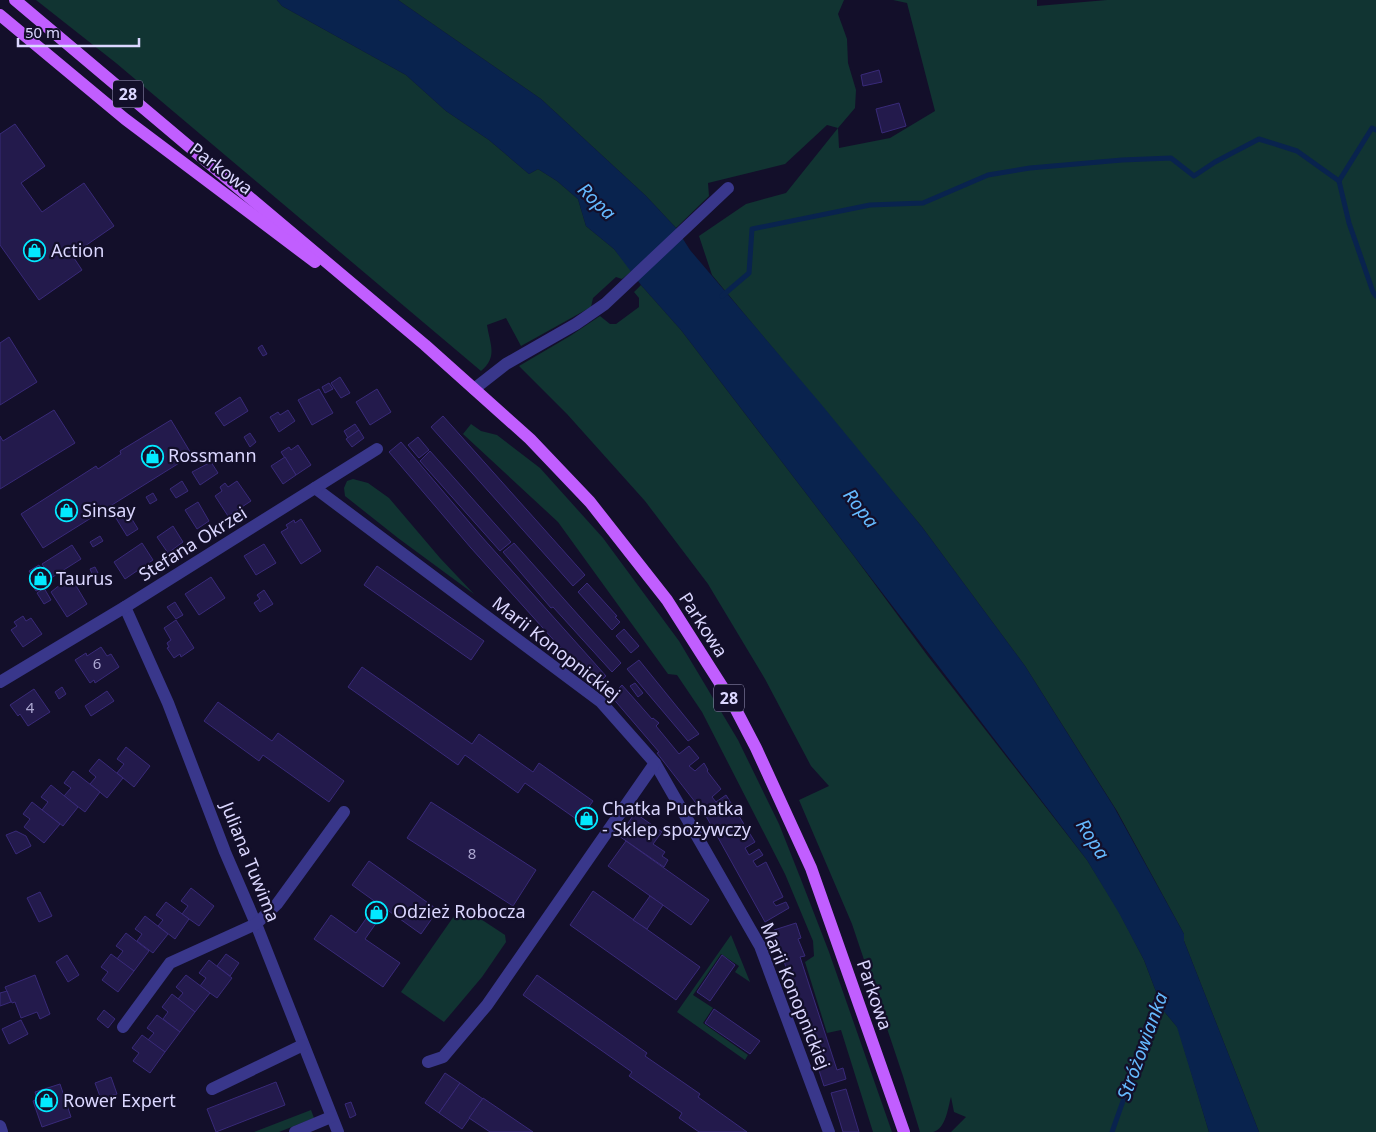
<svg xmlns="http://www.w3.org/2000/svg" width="1376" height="1132" font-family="'Noto Sans',sans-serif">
<rect width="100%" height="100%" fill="#130f2a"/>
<g fill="#113432">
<path d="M36 0H277L282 6 406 75 446 111 489 140 529 174 538 169 557 181 578 199 586 226 614 249 632 271 622 279 616 277 593 298 591 307 521 346 506 318 487 325C490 345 498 356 481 371L116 63Z"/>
<path d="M398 0H844L838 14 847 39 848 63 856 90 855 108 838 128 839 148 890 138 935 111 907 3 893 0H1037V6L1107 0H1376V1132H1259L1184 941V934L1117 811 1025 666 922 527 712 275 699 236 746 204 786 193 838 128 827 125 785 164 708 183 709 196 676 228 646 196 541 99Z"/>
<path d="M641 285 681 330 854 556 927 655 1087 860 1118 910 1144 960 1163 1010 1178 1028 1209 1132H951L966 1117 954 1112 951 1097C948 1107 946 1129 933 1132 929 1132 924 1132 920 1132L903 1076 852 924 799 800 829 786 811 766 765 679 708 584 645 501 567 414 519 366 570 336 600 316 610 324H616L639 307V298L634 292Z"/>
<path d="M471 424 481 431 497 435 540 468 603 538 679 641 738 740 779 824 800 877 829 952 892 1132H873L841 1030 827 1033 805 962 814 956 813 941 785 874 702 712 677 675 668 674 558 522 463 434Z"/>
<path d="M353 479 368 483 389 498 440 558 474 594 398 538 345 496 344 488 347 481Z"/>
<path d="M461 906 505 935 506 942 482 977 444 1022 401 992Z"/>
<path d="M731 935 750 982 735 972 739 966 721 954 693 995 713 1008 703 1023 748 1055 745 1060 677 1012Z"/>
<path d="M311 1110 314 1118 279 1132H254Z"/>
</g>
<path fill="#09234e" d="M277 0H398L541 99 646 196 676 228 690 250 821 404 922 527 1025 666 1114 807 1184 934V941L1259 1132H1209L1177 1027 1163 1010 1144 960 1119 913 1087 860 681 330 641 285 614 249 586 226 578 199 557 181 538 169 529 174 489 140 446 111 406 75 282 6Z"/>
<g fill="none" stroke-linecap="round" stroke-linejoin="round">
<g stroke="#09234e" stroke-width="5">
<path d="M1339 181 1349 223 1373 292 1376 296"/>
<path d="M722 296 749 273 752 229 870 205 923 203 988 175 1030 168 1122 160 1171 158 1194 176 1215 162 1259 139 1297 151 1339 181 1372 128 1376 130"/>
<path d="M1112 1132 1161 994"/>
</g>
</g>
<g fill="#231a4c" stroke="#392a79">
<path d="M879 70 882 82 863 86 861 75Z"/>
<path d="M899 103 906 126 882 133 876 109Z"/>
<path d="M15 124 45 166 21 183 42 212 84 183 114 226 72 255 82 270 39 300 0 245V134Z"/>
<path d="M9 337 37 382 0 405V343Z"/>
<path d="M262 345 267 354 263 356 258 348Z"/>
<path d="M340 377 350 393 341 398 331 383Z"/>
<path d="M329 383 333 389 325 393 322 387Z"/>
<path d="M319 389 333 413 312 425 298 400Z"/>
<path d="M377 389 391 412 370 425 356 402Z"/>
<path d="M240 397 248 411 224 426 215 413Z"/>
<path d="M54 410 75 443 0 489V436L3 441Z"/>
<path d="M288 410 295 421 279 432 270 417 278 412 280 415Z"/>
<path d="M443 416 585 575 573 586 431 427Z"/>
<path d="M171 420 192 455 43 548 21 514 96 466 98 469 121 454 120 451Z"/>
<path d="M355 424 359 430 348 438 344 431Z"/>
<path d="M359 430 364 438 352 447 346 439Z"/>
<path d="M250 433 256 442 250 447 244 437Z"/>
<path d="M418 437 429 450 419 458 408 445Z"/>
<path d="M401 442 481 536 606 676 595 686 471 548 389 452Z"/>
<path d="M298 445 311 465 296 475 281 452 289 447 291 450Z"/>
<path d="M430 451 511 542 500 551 420 461Z"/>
<path d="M285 457 296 475 283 484 271 466Z"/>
<path d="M211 462 218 473 200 485 192 472Z"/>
<path d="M182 481 188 491 176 498 170 489Z"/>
<path d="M237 481 251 501 228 516 215 496 222 491 220 487 225 483 228 487Z"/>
<path d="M153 493 157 500 150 504 146 497Z"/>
<path d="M198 502 209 521 197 529 185 510Z"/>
<path d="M125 508 138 529 127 536 114 515Z"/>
<path d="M301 519 321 551 301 564 281 532 288 528 286 525 294 520 295 523Z"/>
<path d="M173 526 183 542 168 553 157 537Z"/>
<path d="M100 536 103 541 93 547 90 542Z"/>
<path d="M142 543 153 560 125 579 114 562Z"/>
<path d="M514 543 621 663 612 672 553 607 551 608 503 552Z"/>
<path d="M264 544 276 563 256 575 244 556Z"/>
<path d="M72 545 81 559 51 578 42 564Z"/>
<path d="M39 565 50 584 41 590 29 571Z"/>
<path d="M377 566 484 641 471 660 364 585Z"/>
<path d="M95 567 98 573 93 576 90 569Z"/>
<path d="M211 577 225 598 199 615 185 594Z"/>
<path d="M72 579 87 604 67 617 51 592 61 584 62 585Z"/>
<path d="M35 580 40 589 36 591 31 583Z"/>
<path d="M587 583 617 616 615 617 620 622 612 630 578 592Z"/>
<path d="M44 588 51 600 44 604 37 593Z"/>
<path d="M264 590 273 604 260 612 254 603 260 599 257 595Z"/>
<path d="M175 602 183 615 176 619 167 607Z"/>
<path d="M23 616 26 621 31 618 42 634 23 647 11 630 17 626 14 622Z"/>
<path d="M176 620 194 648 181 657 180 654 174 658 167 648 169 647 167 643 171 640 164 628Z"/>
<path d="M624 629 639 646 631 653 616 636Z"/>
<path d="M101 647 107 656 111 654 119 667 95 683 94 680 90 683 75 660 86 653 87 656Z"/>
<path d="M639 660 699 734 688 741 627 669Z"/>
<path d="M362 667 472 744 479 734 533 772 539 763 593 801 579 821 525 783 518 793 465 755 458 765 348 687Z"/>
<path d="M635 683 643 693 638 697 630 686Z"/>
<path d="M622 685 652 719 653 718 659 723 656 726 679 754 689 746 699 758 689 766 695 771 704 763 708 770 707 771 721 789 712 797 716 802 726 795 755 842 745 848 749 855 759 849 763 855 753 861 757 867 766 862 783 897 773 902 776 906 786 902 789 908 765 922 706 816 657 753 659 752 611 696Z"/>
<path d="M62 687 66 694 59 699 55 692Z"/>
<path d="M34 689 50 712 28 726 20 714 18 716 10 705Z"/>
<path d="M107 691 114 701 91 716 85 706Z"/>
<path d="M218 702 272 741 278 733 344 781 329 802 263 755 259 761 204 721Z"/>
<path d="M126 747 150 766 134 787 117 773 124 764 117 759Z"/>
<path d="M99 759 123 778 107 798 90 784 96 777 89 771Z"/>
<path d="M73 771 100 792 85 812 64 796 71 788 64 783Z"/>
<path d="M51 785 78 807 63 826 42 810 48 802 41 797Z"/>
<path d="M32 802 60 824 44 843 24 827 30 819 23 814Z"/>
<path d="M431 802 536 870 513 906 407 838Z"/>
<path d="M586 811 593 816 584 828 577 823Z"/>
<path d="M635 813 662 832 653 844 665 852 662 856 668 860 664 867 619 836Z"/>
<path d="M16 831 26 836 31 846 16 854 6 835Z"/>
<path d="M626 841 709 900 691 925 608 866Z"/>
<path d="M369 861 438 910 421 934 386 909 365 939 400 963 383 987 314 939 331 915 356 933 377 903 352 885Z"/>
<path d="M191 888 214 906 199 926 182 914 188 906 181 901Z"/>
<path d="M593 891 700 967 676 1000 570 925Z"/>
<path d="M40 892 52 916 39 922 27 898Z"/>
<path d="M650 896 663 905 647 929 633 920Z"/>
<path d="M166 902 189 919 175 939 158 926 163 920 156 915Z"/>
<path d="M145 916 168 934 153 953 137 941 142 934 135 929Z"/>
<path d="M796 923 801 938 798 939 805 956 800 957 837 1070 843 1068 846 1079 824 1086 774 930Z"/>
<path d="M126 933 149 951 134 971 117 959 123 951 116 946Z"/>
<path d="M111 954 134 971 118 992 102 980 108 972 101 967Z"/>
<path d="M226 954 239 963 230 976 217 966Z"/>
<path d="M67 955 79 975 68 982 56 962Z"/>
<path d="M722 955 735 965 710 1001 697 992Z"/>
<path d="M209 960 232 978 217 998 200 986 206 978 199 973Z"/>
<path d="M35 975 50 1014 40 1019 37 1012 21 1018 15 1002 12 1003 5 987Z"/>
<path d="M186 975 210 993 195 1012 178 999 183 993 176 987Z"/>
<path d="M537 975 647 1053 645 1056 700 1094 698 1097 747 1132H699L679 1118 682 1113 629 1076 632 1072 523 995Z"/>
<path d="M7 991 11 1002 0 1006V993Z"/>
<path d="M172 994 195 1012 180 1032 163 1019 168 1012 162 1007Z"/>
<path d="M714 1009 760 1041 750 1054 705 1023Z"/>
<path d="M104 1010 115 1019 108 1028 97 1019Z"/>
<path d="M157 1015 180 1032 165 1052 148 1040 154 1033 147 1028Z"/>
<path d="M21 1020 28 1034 9 1044 2 1029Z"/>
<path d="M142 1035 165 1052 150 1073 133 1061 139 1053 132 1048Z"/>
<path d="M445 1073 460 1083 439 1113 425 1103Z"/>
<path d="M111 1077 117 1094 101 1099 95 1083Z"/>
<path d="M276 1082 285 1105 216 1132 207 1109Z"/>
<path d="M460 1083 483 1099 462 1129 439 1113Z"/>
<path d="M60 1084 71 1117 42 1127 33 1101 37 1099 35 1092Z"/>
<path d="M846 1089 859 1132H843L831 1093Z"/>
<path d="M483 1098 533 1132H490L469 1118Z"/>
<path d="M351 1102 356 1115 350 1118 345 1104Z"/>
</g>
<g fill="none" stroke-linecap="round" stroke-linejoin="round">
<g stroke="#39378b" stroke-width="12">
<path d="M474 389 506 364 576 324 605 304 728 188"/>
<path d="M315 488 601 702 655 763 760 946 829 1132"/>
<path d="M125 607 168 703 225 852 256 924 338 1132"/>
<path d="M0 682 125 607 377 449"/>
<path d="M123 1027 170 963 256 924 277 904 344 812"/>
<path d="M428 1062 443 1057 487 1005 655 763"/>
<path d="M212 1089 303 1045"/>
<path d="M0 1126 2 1132"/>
<path d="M295 1132 331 1117"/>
</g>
<g stroke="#c15eff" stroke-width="12">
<path d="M15 0 425 345 530 439 590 502 667 600 732 702 756 748 811 868 904 1132"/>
<path d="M0 15 125 119 315 262"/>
</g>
</g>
<defs>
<symbol id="shop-ring" viewBox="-11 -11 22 22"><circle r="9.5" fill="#130f2a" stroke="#03e9ff" stroke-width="1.5"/><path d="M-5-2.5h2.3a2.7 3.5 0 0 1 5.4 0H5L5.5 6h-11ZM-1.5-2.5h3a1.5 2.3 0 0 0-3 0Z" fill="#03e9ff"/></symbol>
</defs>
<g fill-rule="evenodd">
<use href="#shop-ring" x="22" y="238" width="25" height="25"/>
<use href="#shop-ring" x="140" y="444" width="25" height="25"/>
<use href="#shop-ring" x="54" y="498" width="25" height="25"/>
<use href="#shop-ring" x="28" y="566" width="25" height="25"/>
<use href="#shop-ring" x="574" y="806" width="25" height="25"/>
<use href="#shop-ring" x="364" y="900" width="25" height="25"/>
<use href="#shop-ring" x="34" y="1088" width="25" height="25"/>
</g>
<g text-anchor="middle" stroke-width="4.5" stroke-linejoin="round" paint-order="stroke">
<g font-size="15" fill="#ada8d2">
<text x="97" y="669">6</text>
<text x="30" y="713">4</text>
<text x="472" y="859">8</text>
</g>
<g fill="#130f2a" stroke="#9f9bbf" stroke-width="1">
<rect x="113" y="80.5" width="30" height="27" rx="4"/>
<rect x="714" y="684.5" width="30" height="27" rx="4"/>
</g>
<g font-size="16" font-weight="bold" fill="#dbd7ff">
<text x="128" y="100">28</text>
<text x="729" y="704">28</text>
</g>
<g font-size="18" fill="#dbd7ff" stroke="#130f2a">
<text transform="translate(221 169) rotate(37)" y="6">Parkowa</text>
<text transform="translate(193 544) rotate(-32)" y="6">Stefana Okrzei</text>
<text transform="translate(703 625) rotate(57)" y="6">Parkowa</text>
<text transform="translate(556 649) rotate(38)" y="6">Marii Konopnickiej</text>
<text transform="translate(250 862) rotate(68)" y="6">Juliana Tuwima</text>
<text transform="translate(874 995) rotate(71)" y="6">Parkowa</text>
<text transform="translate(795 996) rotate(68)" y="6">Marii Konopnickiej</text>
</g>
<g font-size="18" fill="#dbd7ff" stroke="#130f2a" text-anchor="start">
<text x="51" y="257">Action</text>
<text x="168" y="462">Rossmann</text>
<text x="82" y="517">Sinsay</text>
<text x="56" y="585">Taurus</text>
<text x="602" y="815">Chatka Puchatka<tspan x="602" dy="21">- Sklep spożywczy</tspan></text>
<text x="393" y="918">Odzież Robocza</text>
<text x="63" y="1107">Rower Expert</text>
</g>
<g font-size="19" font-style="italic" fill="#65baff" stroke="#130f2a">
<text transform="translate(597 201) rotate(44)" y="7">Ropa</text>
<text transform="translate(861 508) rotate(52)" y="7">Ropa</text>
<text transform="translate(1093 839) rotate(57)" y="7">Ropa</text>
<text transform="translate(1142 1046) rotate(-70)" y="7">Stróżowianka</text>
</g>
</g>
<path d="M18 38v8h121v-8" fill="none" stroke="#dbd7ff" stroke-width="2.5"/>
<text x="25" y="38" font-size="15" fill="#dbd7ff" stroke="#130f2a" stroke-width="4" paint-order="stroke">50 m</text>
</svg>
